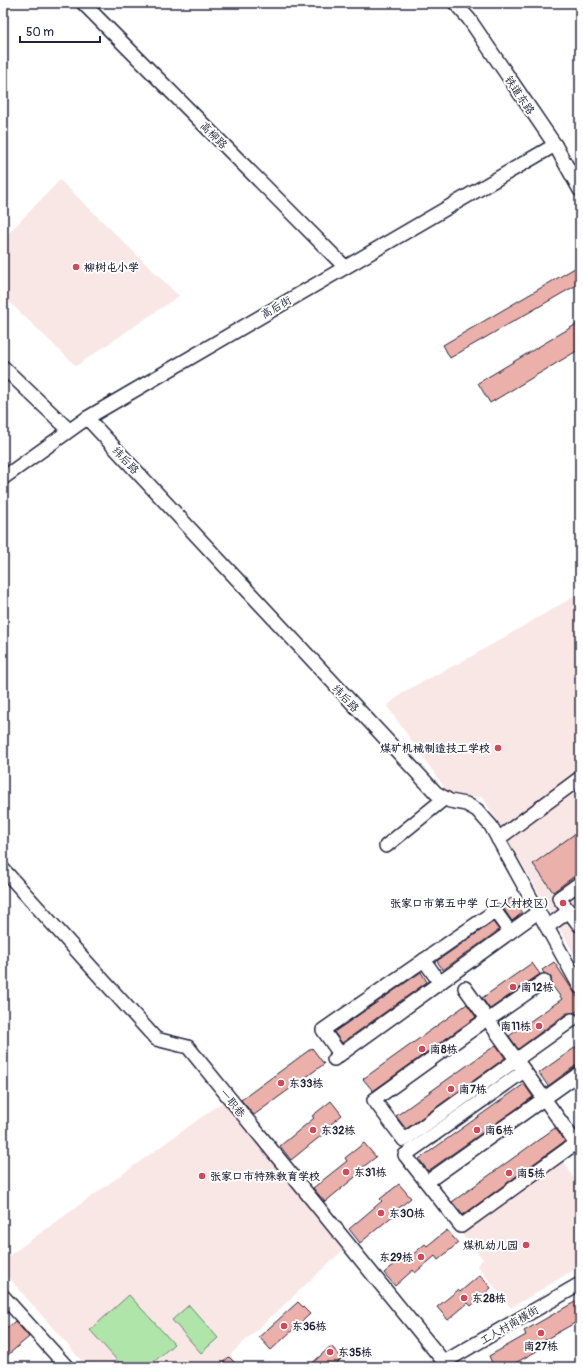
<svg xmlns="http://www.w3.org/2000/svg" width="583" height="1370" font-family="Pangolin,'LXGW WenKai TC',sans-serif">
<rect width="100%" height="100%" fill="#fff"/>
<filter id="ink" filterUnits="userSpaceOnUse"><feTurbulence type="fractalNoise" baseFrequency=".025" numOctaves="2"/><feDisplacementMap in="SourceGraphic" scale="8" xChannelSelector="R" yChannelSelector="G"/><feConvolveMatrix kernelMatrix="1 2 1 2 8 2 1 2 1" color-interpolation-filters="sRGB"/></filter>
<g filter="url(#ink)">
<g fill="#f9e7e6">
<path d="M60 180 179 296 76 366 3 296V239Z"/>
<path d="M580 593V964L483 797H451L387 706 405 691 472 656Z"/>
<path d="M224 1101 343 1250 230 1355 240 1367H87L3 1271V1260Z"/>
<path d="M563 1159 580 1190V1266L511 1308 477 1265 483 1259 459 1231Z"/>
</g>
<g fill="#afe5a8" stroke="#688472">
<path d="M129 1295 174 1344 148 1367H123L90 1330Z"/>
<path d="M189 1305 218 1338 201 1353 172 1320Z"/>
</g>
<g fill="#ebb0aa" stroke="#22223b">
<path d="M580 265V283L450 358 443 345Z"/>
<path d="M580 322V349L490 403 478 383Z"/>
<path d="M580 830V872L553 892 533 864Z"/>
<path d="M511 898 522 913 512 921 501 905Z"/>
<path d="M493 922 499 930 443 970 437 961Z"/>
<path d="M554 962 580 1001V1009L575 1013H567L518 1049 509 1036 562 999 551 984V977L544 973 542 970Z"/>
<path d="M532 963 540 974 490 1009 482 998Z"/>
<path d="M421 972 427 982 342 1043 334 1032Z"/>
<path d="M467 1004 476 1017 373 1091 363 1079Z"/>
<path d="M580 1044V1065L575 1066 548 1086 539 1073Z"/>
<path d="M496 1045 505 1058 406 1129 396 1116Z"/>
<path d="M312 1048 324 1064 254 1115 241 1100Z"/>
<path d="M524 1084 533 1097 428 1171 419 1159Z"/>
<path d="M331 1101 342 1115 325 1129 327 1131 291 1160 280 1146 314 1118 312 1116Z"/>
<path d="M555 1128 565 1141 463 1215 452 1202Z"/>
<path d="M364 1143 376 1157 358 1171 360 1173 325 1202 313 1188 347 1161 345 1158Z"/>
<path d="M399 1184 411 1198 394 1212 395 1214 360 1243 349 1229 382 1201 380 1199Z"/>
<path d="M447 1230 458 1243 438 1260 435 1256 415 1273 413 1270 395 1286 384 1273 402 1258 405 1261 425 1244 427 1246Z"/>
<path d="M480 1275 491 1288 471 1306 468 1303 448 1320 437 1307 458 1290 460 1292Z"/>
<path d="M580 1299V1320L534 1346 537 1351 508 1367H494L489 1356 526 1335 524 1331Z"/>
<path d="M298 1302 310 1314 271 1350 259 1337Z"/>
<path d="M15 1321 29 1337 3 1359V1332Z"/>
<path d="M331 1346 342 1358 333 1367H308Z"/>
<path d="M229 1357 239 1367H218Z"/>
</g>
<g fill="none" stroke-linecap="round" stroke-linejoin="round">
<defs>
<g id="minor">
<path d="M83 3 345 267"/>
<path d="M455 3 469 19 555 145 580 190"/>
<path d="M3 367 69 430"/>
<path d="M87 418 436 793 450 801 466 804 477 810 491 826 580 987"/>
<path d="M3 478 87 418 555 145"/>
<path d="M498 839 580 778"/>
<path d="M386 846 445 798"/>
<path d="M3 869 156 1039 188 1047 444 1362"/>
<path d="M580 883 559 898 579 925 580 924"/>
<path d="M547 927 569 911"/>
<path d="M424 960 440 983"/>
<path d="M465 988 576 1143"/>
<path d="M488 1020 544 981"/>
<path d="M480 1024 374 1100 404 1140 572 1020"/>
<path d="M340 1054 323 1030 495 911 510 932"/>
<path d="M334 1059 538 912"/>
<path d="M524 1071 405 1155 461 1226 580 1140"/>
<path d="M427 1182 580 1073"/>
<path d="M3 1296 67 1367"/>
<path d="M440 1367 444 1362 580 1284"/>
</g>
</defs>
<use href="#minor" stroke="#22223b" stroke-width="16"/>
<use href="#minor" stroke="#fff" stroke-width="13"/>
</g>
</g>
<g fill="#d1495b" stroke="#fff" stroke-width="1.5">
<circle cx="76" cy="267" r="4"/>
<circle cx="498" cy="748" r="4"/>
<circle cx="563" cy="903" r="4"/>
<circle cx="513" cy="987" r="4"/>
<circle cx="539" cy="1026" r="4"/>
<circle cx="422" cy="1049" r="4"/>
<circle cx="281" cy="1083" r="4"/>
<circle cx="451" cy="1089" r="4"/>
<circle cx="313" cy="1130" r="4"/>
<circle cx="477" cy="1130" r="4"/>
<circle cx="346" cy="1172" r="4"/>
<circle cx="509" cy="1173" r="4"/>
<circle cx="202" cy="1176" r="4"/>
<circle cx="381" cy="1213" r="4"/>
<circle cx="526" cy="1245" r="4"/>
<circle cx="421" cy="1257" r="4"/>
<circle cx="464" cy="1298" r="4"/>
<circle cx="284" cy="1326" r="4"/>
<circle cx="541" cy="1333" r="4"/>
<circle cx="330" cy="1352" r="4"/>
</g>
<g text-anchor="middle" stroke-width="4" stroke-linejoin="round" paint-order="stroke">
<g font-size="11" fill="#22223b" stroke="#fff">
<text transform="translate(520 95) rotate(56)" y="4">铁道东路</text>
<text transform="translate(214 135) rotate(45)" y="4">高柳路</text>
<text transform="translate(276 307) rotate(-30)" y="4">高后街</text>
<text transform="translate(126 460) rotate(47)" y="4">纬后路</text>
<text transform="translate(346 698) rotate(47)" y="4">纬后路</text>
<text transform="translate(233 1103) rotate(51)" y="4">一职巷</text>
<text transform="translate(509 1325) rotate(-30)" y="4">工人村南横街</text>
</g>
<g font-size="11" font-weight="bold" fill="#22223b" stroke="#fff" text-anchor="start">
<text x="84" y="271">柳树屯小学</text>
<text x="490" y="752" text-anchor="end">煤矿机械制造技工学校</text>
<text x="555" y="907" text-anchor="end">张家口市第五中学（工人村校区）</text>
<text x="521" y="991">南12栋</text>
<text x="531" y="1030" text-anchor="end">南11栋</text>
<text x="430" y="1053">南8栋</text>
<text x="289" y="1087">东33栋</text>
<text x="459" y="1093">南7栋</text>
<text x="321" y="1134">东32栋</text>
<text x="485" y="1134">南6栋</text>
<text x="354" y="1176">东31栋</text>
<text x="517" y="1177">南5栋</text>
<text x="210" y="1180">张家口市特殊教育学校</text>
<text x="389" y="1217">东30栋</text>
<text x="518" y="1249" text-anchor="end">煤机幼儿园</text>
<text x="413" y="1261" text-anchor="end">东29栋</text>
<text x="472" y="1302">东28栋</text>
<text x="292" y="1330">东36栋</text>
<text x="541" y="1350" text-anchor="middle">南27栋</text>
<text x="338" y="1356">东35栋</text>
</g>
</g>
<rect width="583" height="1370" fill="none" stroke="#fff" stroke-width="16"/>
<rect x="8" y="8" width="567" height="1354" fill="none" stroke="#22223b" stroke-width="1.5" filter="url(#ink)"/>
<path d="M20 36v6h80v-6" fill="none" stroke="#22223b" stroke-width="2"/>
<text x="26" y="36" font-size="12" fill="#22223b" stroke="#ffffff" stroke-width="3" paint-order="stroke">50 m</text>
</svg>
